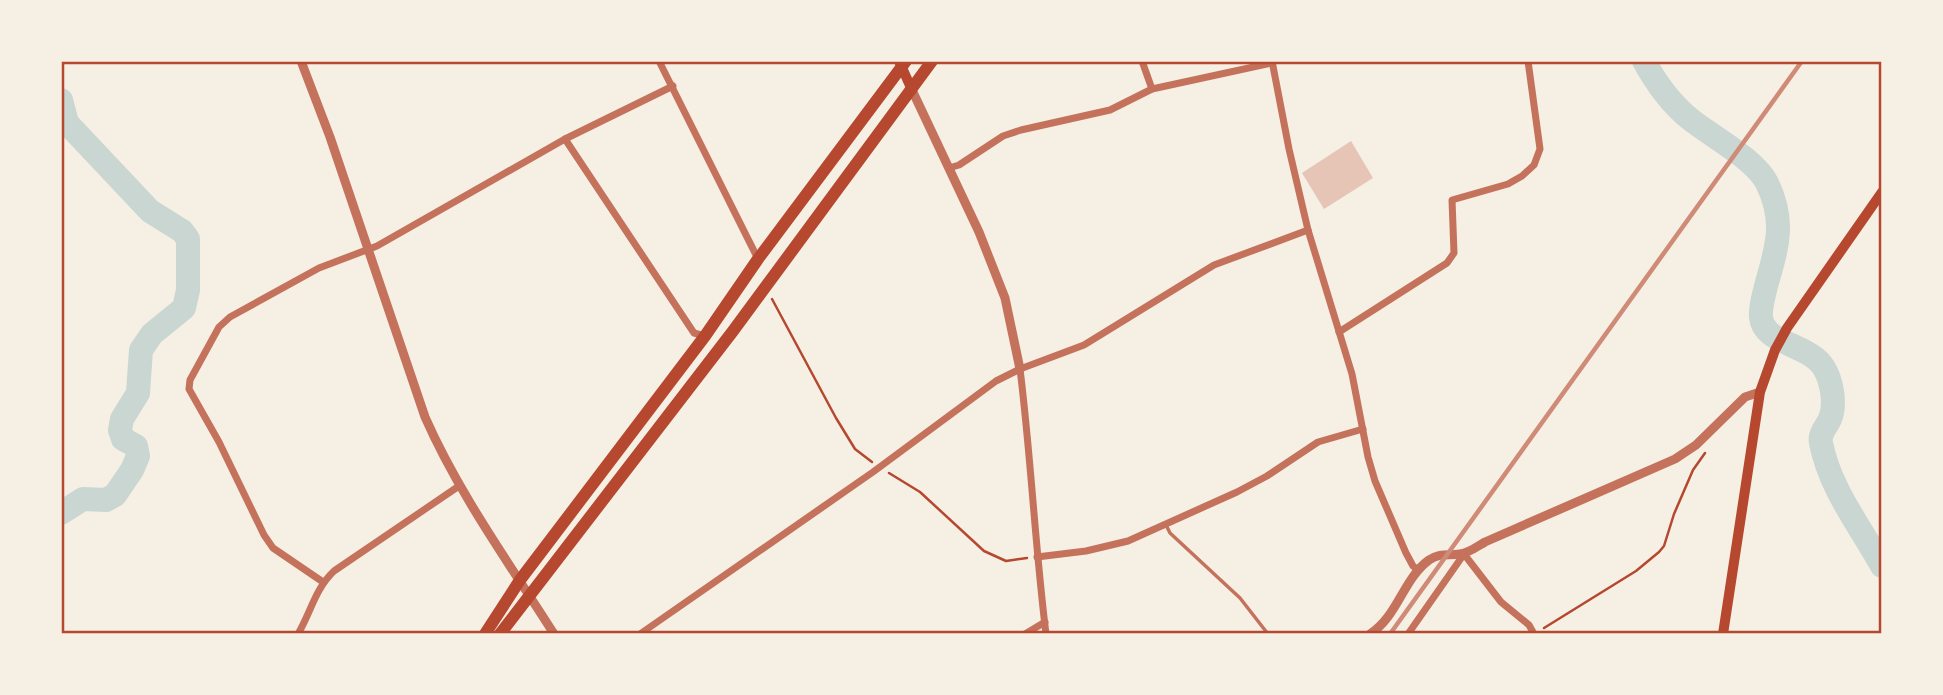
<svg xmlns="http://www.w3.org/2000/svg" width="1943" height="695" font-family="'DM Sans',sans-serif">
<rect width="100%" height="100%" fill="#f6efe4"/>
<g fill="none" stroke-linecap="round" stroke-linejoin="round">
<g stroke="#c9d6d2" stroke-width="24">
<path d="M1644 61C1656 83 1670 103 1690 119 1711 136 1755 159 1767 183 1786 222 1777 247 1766 286 1764 295 1760 307 1761 317 1763 344 1810 344 1824 368 1832 381 1836 405 1830 419 1826 428 1819 433 1821 443 1830 489 1860 526 1882 566"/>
<path d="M61 100 67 123 150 211 182 231 188 239V290L184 308 152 334 141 350 138 393 122 419 120 430 123 439 136 446 138 456 132 470 115 495 106 500 83 499 61 513"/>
</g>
</g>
<path fill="#e6c5b7" d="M1351 141 1373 178 1324 209 1302 173Z"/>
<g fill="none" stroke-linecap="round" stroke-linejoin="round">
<g stroke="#b5482f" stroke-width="2.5">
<path d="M772 299 836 418 855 449 872 462"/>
<path d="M889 473 920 492 984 551 1006 561 1027 558"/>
<path d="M1544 628 1636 571 1659 552 1664 546 1674 514 1693 470 1705 453"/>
</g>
<path stroke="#c5725c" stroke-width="3.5" d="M1166 525 1170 533 1240 598 1268 634"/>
<g stroke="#c5725c" stroke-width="7">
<path d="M659 61 758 259"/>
<path d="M1142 61 1152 89"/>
<path d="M1272 61 1289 149 1308 230 1352 374 1368 457 1375 481 1406 553 1413 566 1418 570"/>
<path d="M565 139 694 333 705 336"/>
<path d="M949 168 959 165 1003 136 1021 130 1110 110 1152 89 1272 63"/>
<path d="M1339 332 1447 263 1454 253 1452 200 1508 184 1522 176 1534 165 1540 149 1528 61"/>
<path d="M1020 369C1031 457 1035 546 1046 634"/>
<path d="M1037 557 1086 551 1128 541 1237 492 1267 476 1318 442 1363 429"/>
<path d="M323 582 273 548 264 535 219 442 189 389 190 380 219 327 230 317 319 268 377 246 565 139 673 86"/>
<path d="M298 634C311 612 315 589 334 571L459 486"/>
<path d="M640 634 873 472 996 381 1020 369 1084 345 1214 265 1308 230"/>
<path d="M1025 634 1045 622"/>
<path d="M1408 634 1464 554 1501 602 1529 625 1534 634"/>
</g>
<g stroke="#c5725c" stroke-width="9">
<path d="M301 61 330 137 425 417C459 494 509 563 554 634"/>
<path d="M912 90 979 232 1005 298 1020 369"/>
<path d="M1370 634C1398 616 1403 579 1429 560 1441 552 1448 556 1460 554 1469 553 1478 546 1485 542L1675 459 1696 445 1745 397 1760 392"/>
</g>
<g stroke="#b5482f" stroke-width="10">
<path d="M899 61 912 90"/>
<path d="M1723 634 1760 392 1775 350 1787 328 1882 192"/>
</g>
<g stroke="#b5482f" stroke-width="12">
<path d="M485 634 520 580 705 336 758 259 906 61"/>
<path d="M500 634 733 331 932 61"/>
</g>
<path stroke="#cf8b77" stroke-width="4.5" d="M1390 634 1802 61"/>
</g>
<rect width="1943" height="695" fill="none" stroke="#f6efe4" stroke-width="126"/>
<rect x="63" y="63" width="1817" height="569" fill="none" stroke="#b5482f" stroke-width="2.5"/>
</svg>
